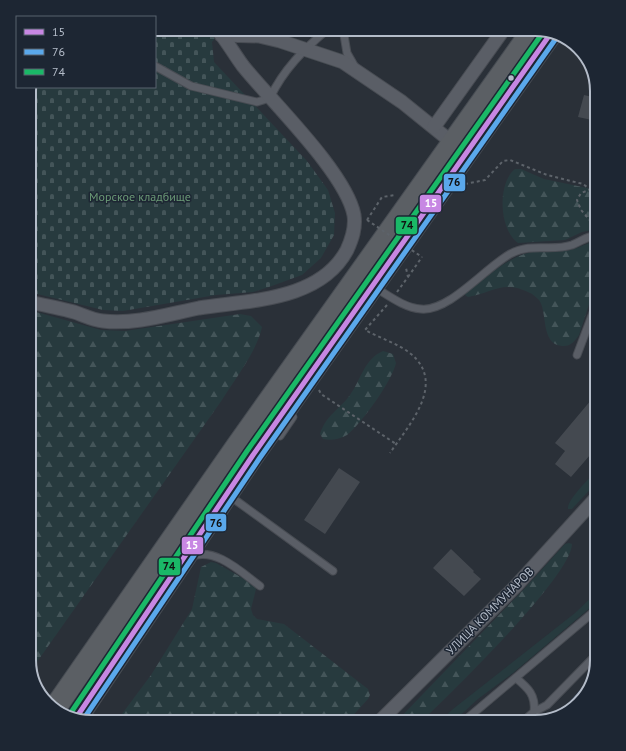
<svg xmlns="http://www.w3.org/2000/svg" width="626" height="751" font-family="'PT Sans',sans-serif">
<defs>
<pattern id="forest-firs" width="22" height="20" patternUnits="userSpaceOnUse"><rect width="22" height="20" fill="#273a3e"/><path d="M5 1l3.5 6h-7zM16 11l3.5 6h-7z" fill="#445559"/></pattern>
<pattern id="cemetery-stones" width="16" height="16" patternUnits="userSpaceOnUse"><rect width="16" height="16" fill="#273a3e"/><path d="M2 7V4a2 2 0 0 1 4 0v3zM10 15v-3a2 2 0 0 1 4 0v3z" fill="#445559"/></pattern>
<pattern id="water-waves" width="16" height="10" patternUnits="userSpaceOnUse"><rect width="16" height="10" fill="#384963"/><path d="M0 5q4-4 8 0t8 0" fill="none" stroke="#526178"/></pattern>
</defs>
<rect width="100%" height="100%" fill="#2a3038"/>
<g fill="#273a3e">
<path d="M597 471V482L572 509H568C566 501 590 477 597 471Z"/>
<path d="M597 592V602L513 673 478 699 453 722H439L453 709 575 613Z"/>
</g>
<g fill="url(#forest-firs)">
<path d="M515 169H521L544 179 597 190V229L582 232 565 240 518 243C499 230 497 183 515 169Z"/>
<path d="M597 241V257L592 260C589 272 596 275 595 286L579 335C575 341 570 347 562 346 540 344 548 312 539 300 537 298 533 294 530 293 503 279 492 293 468 297L465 295 466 293C485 279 505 259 528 253 543 249 559 254 574 249 582 247 588 242 597 241Z"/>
<path d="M29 310 101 330 125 331 240 314 251 316 262 327C257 351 235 379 222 400L32 669 29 660Z"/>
<path d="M383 351 393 354 396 363C392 381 362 423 347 435 340 439 331 441 323 439L320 434C326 415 340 409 350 395 361 380 364 359 383 351Z"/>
<path d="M569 543 572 544C571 577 449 695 421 722H396L524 589 565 544Z"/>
<path d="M211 562 216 563 253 584 256 589 251 609 253 615 257 619 284 624 368 689 370 695 368 699 347 722H116L151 675 192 609 201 567Z"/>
</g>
<g fill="url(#cemetery-stones)">
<path d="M155 29H223L212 42 214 62 307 161 328 190 335 213 334 235 321 258 302 275 269 287 253 292 216 295 123 311 103 310 29 292V87H155Z"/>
<path d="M248 29H297L289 36Z"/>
</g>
<path fill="url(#water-waves)" d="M593 675C589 693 575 710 558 715Z"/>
<g fill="#444950">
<path d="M584 95 597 98V118L594 117 592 120 578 117Z"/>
<path d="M597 393V447L571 477 555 464 565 451 555 443Z"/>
<path d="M339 468 360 482 325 534 304 520Z"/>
<path d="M451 549 474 571 473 572 481 579 464 596 433 568Z"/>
</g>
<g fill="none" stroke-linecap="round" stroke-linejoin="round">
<defs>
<g id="service">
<path d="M343 29 347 53 355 67"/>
<path d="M155 66 191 86 257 102 270 98C283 70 304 49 328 29"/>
<path d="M374 287C388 295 404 308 421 309 449 312 485 268 510 254 532 242 550 252 572 245 582 241 585 237 597 235"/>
<path d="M577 355 597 302"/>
<path d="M280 436 293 417"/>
<path d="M234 499 333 571"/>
<path d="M190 557C215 546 241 572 260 586"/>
<path d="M516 678C528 688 536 695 534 712L522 722"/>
<path d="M534 712 547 705 597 654"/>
<path d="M463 722 597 609"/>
</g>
<g id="minor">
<path d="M221 35 259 36 280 41 343 62 402 102 454 144"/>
<path d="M434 127 504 29"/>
<path d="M29 302C44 305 59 308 74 312 83 315 93 320 103 321 134 325 169 314 199 308 249 300 320 301 347 250 352 239 356 228 354 215 346 173 272 102 243 66 234 54 227 41 217 29"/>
<path d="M379 722 515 587 597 497"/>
</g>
<g id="trunk">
<path d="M55 708 238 445 534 29"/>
<path d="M76 718 253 455 551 33"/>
</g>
</defs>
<use href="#service" stroke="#484c53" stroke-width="9"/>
<use href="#minor" stroke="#484c53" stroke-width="15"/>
<use href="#trunk" stroke="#474c53" stroke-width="24"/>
<g stroke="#5d636a" stroke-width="2" stroke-dasharray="3 3" stroke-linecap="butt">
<path d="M465 184 485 180 503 161 510 160 547 175 583 184 591 190"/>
<path d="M367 220 382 197 395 195"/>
<path d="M595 226 581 210 577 200 581 193 597 187"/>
<path d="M408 277 422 257"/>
<path d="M397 292 408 277 406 268"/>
<path d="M387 305 365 330C380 338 399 344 411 354 447 384 408 426 390 453"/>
<path d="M319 390 321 394 396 444"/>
</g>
<use href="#service" stroke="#5a5e66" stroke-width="7"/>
<use href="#minor" stroke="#5a5e66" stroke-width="13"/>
<use href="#trunk" stroke="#5b5f64" stroke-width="22"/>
<path stroke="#5d636a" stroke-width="2" stroke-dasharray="3 3" stroke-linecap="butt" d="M367 220 422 257"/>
<defs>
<path id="bus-1" d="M76 718 253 455 551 33"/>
<path id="bus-2" d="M83 720 259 459 557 37"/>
<path id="bus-3" d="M70 714 247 451 544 31"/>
</defs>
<use href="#bus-1" stroke="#1d2633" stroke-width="8"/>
<use href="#bus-2" stroke="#1d2633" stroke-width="8"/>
<use href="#bus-3" stroke="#1d2633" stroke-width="8"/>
<use href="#bus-1" stroke="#c787e3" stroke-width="5"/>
<use href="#bus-2" stroke="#5aa8eb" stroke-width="5"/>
<use href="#bus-3" stroke="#1ab867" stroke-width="5"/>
</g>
<circle fill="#b4bcc9" stroke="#1d2633" stroke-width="1.5" cx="511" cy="78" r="3.5"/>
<g text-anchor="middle" stroke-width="3" stroke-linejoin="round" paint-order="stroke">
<g font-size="12" fill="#6b9a76" stroke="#1d2633">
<text x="140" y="201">Морское кладбище</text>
</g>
<g font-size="12" fill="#b4bcc9" stroke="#1d2633">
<text transform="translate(490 611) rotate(-45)" y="4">УЛИЦА КОММУНАРОВ</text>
</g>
</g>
<path d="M0 0H626V751H0ZM91 36H535A55 55 0 0 1 590 91V660A55 55 0 0 1 535 715H91A55 55 0 0 1 36 660V91A55 55 0 0 1 91 36Z" fill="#1d2633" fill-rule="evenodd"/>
<path fill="none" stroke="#b4bcc9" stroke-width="2" d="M91 36H535A55 55 0 0 1 590 91V660A55 55 0 0 1 535 715H91A55 55 0 0 1 36 660V91A55 55 0 0 1 91 36Z"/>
<g stroke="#1d2633" stroke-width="1.5">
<rect x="443" y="173" width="23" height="19" rx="4" fill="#5aa8eb"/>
<rect x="419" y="194" width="23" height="19" rx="4" fill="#c787e3"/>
<rect x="395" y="216" width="23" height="19" rx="4" fill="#1ab867"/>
<rect x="205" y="513" width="22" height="19" rx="4" fill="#5aa8eb"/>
<rect x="181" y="536" width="23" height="19" rx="4" fill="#c787e3"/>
<rect x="158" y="557" width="23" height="19" rx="4" fill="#1ab867"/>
</g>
<g font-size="11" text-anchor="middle" font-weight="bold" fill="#fff">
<text x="431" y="207">15</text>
<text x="192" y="549">15</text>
</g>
<g font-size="11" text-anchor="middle" font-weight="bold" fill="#111">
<text x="454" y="186">76</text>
<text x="407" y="229">74</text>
<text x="216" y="527">76</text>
<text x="169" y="570">74</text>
</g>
<rect x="16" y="16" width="140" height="72" fill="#1d2633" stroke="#59626f"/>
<rect x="24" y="29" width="20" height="6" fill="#c787e3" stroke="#59626f"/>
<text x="52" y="36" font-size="12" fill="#b4bcc9">15</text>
<rect x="24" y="49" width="20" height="6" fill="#5aa8eb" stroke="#59626f"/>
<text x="52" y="56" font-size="12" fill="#b4bcc9">76</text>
<rect x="24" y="69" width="20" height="6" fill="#1ab867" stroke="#59626f"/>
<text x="52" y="76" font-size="12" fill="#b4bcc9">74</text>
</svg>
